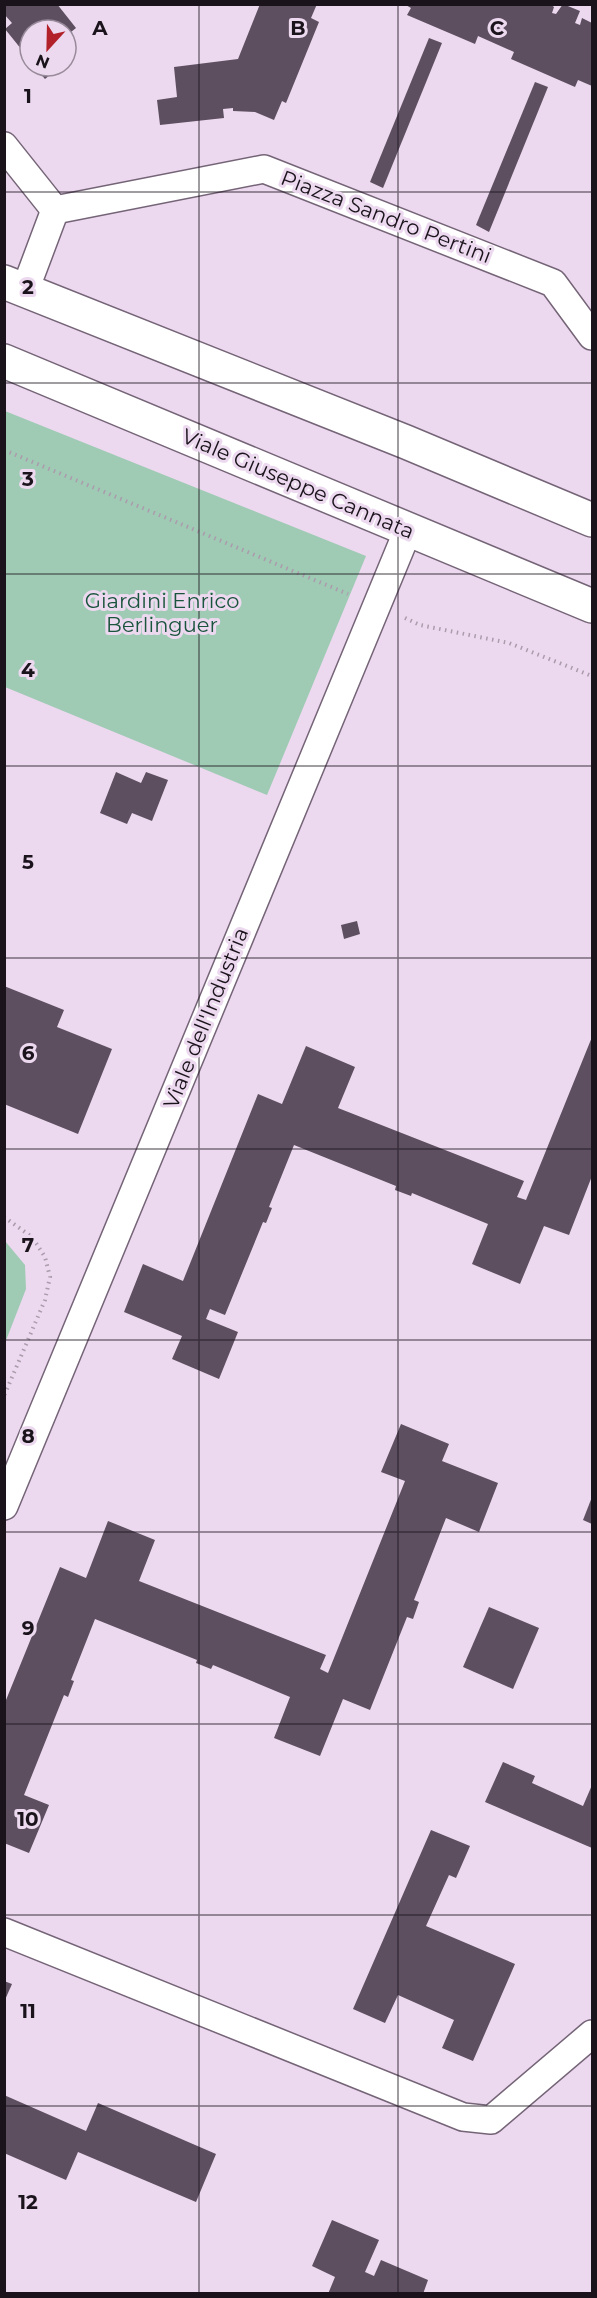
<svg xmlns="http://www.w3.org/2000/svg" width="597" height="2298" font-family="Montserrat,sans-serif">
<rect width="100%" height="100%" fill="#ecd9ef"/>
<g fill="#9fcab4">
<path d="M5 411 366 556 267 795 5 687Z"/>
<path d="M5 1241 25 1265 26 1289 5 1343Z"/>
</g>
<g fill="#5d4e60">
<path d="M4 4H57L76 28 66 36V30H30V60L5 29 12 23 4 14Z"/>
<path d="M260 4H317L311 18 319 22 286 103 282 101 274 120 255 112 233 111V108L223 109 224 118 160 125 157 100 177 97 174 67 238 59Z"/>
<path d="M404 4H550L554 7 552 13 556 14 563 4 580 11 575 23 580 25 582 18 592 23V86L578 80 575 87 511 59 514 52 478 36 475 44 407 15 411 8Z"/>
<path d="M429 38 442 43 383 188 370 182Z"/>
<path d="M34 66H61L45 79Z"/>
<path d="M535 82 548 87 489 232 476 225Z"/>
<path d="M116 772 141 783 146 772 168 780 152 821 132 813 127 824 100 813Z"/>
<path d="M357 921 360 934 344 939 341 925Z"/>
<path d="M4 986 64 1010 57 1027 112 1049 78 1134 4 1104Z"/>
<path d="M592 1037V1176L569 1235 544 1226 520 1284 472 1264 488 1224 412 1193 411 1196 395 1190 396 1186 294 1145 269 1207 272 1208 266 1223 263 1222 225 1315 210 1309 206 1319 238 1332 219 1379 172 1359 182 1336 124 1312 143 1264 183 1281 258 1094 282 1104 306 1046 355 1067 338 1108 524 1181 517 1197 526 1200Z"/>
<path d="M401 1424 449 1444 442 1461 498 1483 479 1532 446 1518 414 1600 419 1602 413 1619 407 1617 370 1710 343 1699 320 1756 274 1738 290 1697 213 1665 211 1669 196 1663 197 1660 95 1619 71 1680 74 1681 68 1697 64 1695 24 1795 49 1805 29 1853 4 1843V1705L60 1567 86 1578 108 1521 155 1540 139 1581 326 1655 320 1669 328 1673 405 1481 381 1472Z"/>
<path d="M592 1497V1524L583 1520Z"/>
<path d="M489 1607 539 1628 513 1689 463 1667Z"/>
<path d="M503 1762 535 1776 532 1783 583 1806 592 1785V1848L485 1802Z"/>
<path d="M431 1830 470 1846 456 1878 449 1875 426 1926 515 1964 473 2061 442 2048 454 2020 398 1995 385 2023 353 2009Z"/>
<path d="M4 1981 12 1984 4 2002Z"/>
<path d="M4 2095 86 2131 98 2103 216 2154 196 2202 78 2152 66 2180 4 2153Z"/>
<path d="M332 2220 379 2240 365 2272 374 2276 381 2260 428 2280 423 2294H328L335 2277 312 2266Z"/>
</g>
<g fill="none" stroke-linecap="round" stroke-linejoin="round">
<defs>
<g id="street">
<path d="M4 146 55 210 264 169 553 283 592 336"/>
<path d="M25 290 55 210"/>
<path d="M4 1506 408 530"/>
<path d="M4 1932 463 2117 491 2120 592 2034"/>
</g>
<g id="secondary">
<path d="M4 282 406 442 592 520"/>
<path d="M4 361 592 606"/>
</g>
</defs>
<use href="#street" stroke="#756477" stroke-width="30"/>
<use href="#secondary" stroke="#756477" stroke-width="36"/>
<g stroke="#ab9bad" stroke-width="4" stroke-dasharray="1.5 4.5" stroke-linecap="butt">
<path d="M4 450 348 594"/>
<path d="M405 618 420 625 509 643 592 676"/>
<path d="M4 1217 32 1237 45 1257 50 1277 45 1300 4 1396"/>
</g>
<use href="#street" stroke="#fff" stroke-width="27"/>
<use href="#secondary" stroke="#fff" stroke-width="33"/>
</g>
<path fill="none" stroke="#1a131b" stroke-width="1.5" stroke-opacity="0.55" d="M199 4V2294M398 4V2294M4 192H592M4 383H592M4 574H592M4 766H592M4 958H592M4 1149H592M4 1340H592M4 1532H592M4 1724H592M4 1915H592M4 2106H592"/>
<g text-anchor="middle" stroke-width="6" stroke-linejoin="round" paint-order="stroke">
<g font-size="21" fill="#1a131b" stroke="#ecd9ef">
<text transform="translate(386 217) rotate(21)" y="7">Piazza Sandro Pertini</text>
<text transform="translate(298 484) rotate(23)" y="7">Viale Giuseppe Cannata</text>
<text transform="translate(206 1018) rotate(-68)" y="7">Viale dell'Industria</text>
</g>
<g font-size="21" fill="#19543c" stroke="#ecd9ef">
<text x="162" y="608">Giardini Enrico<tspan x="162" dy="24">Berlinguer</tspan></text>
</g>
</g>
<g font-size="20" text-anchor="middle" font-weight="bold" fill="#1a131b" stroke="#ecd9ef" stroke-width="6" stroke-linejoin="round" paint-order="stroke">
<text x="100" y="35">A</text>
<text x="298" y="35">B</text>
<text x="497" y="35">C</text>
<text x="28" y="103">1</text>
<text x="28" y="294">2</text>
<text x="28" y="486">3</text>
<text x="28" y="677">4</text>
<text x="28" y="869">5</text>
<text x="28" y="1060">6</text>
<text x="28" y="1252">7</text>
<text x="28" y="1443">8</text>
<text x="28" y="1635">9</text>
<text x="28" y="1826">10</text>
<text x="28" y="2018">11</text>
<text x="28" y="2209">12</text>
</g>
<rect width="597" height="2298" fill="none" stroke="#1a131b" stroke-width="12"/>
<g transform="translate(48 48) rotate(202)"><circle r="28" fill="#ecd9ef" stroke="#988a9a" stroke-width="1.5"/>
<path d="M0-4.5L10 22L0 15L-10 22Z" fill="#b2212a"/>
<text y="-9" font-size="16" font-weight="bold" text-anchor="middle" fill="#1a131b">N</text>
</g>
</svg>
